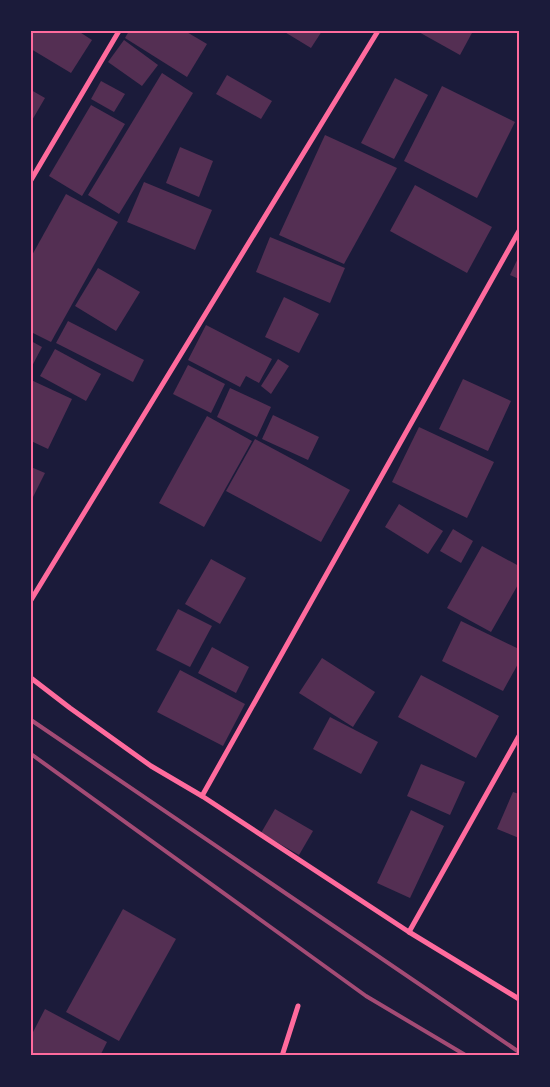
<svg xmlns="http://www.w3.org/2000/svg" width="550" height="1087" font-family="Overpass,sans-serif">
<rect width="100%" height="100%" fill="#1b1b3a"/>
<g fill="#542f53">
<path d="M31 31H78L92 40 71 73 31 49Z"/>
<path d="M129 31H185L207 44 187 77 125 38Z"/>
<path d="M283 31H322L311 48Z"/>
<path d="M417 31H473L460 55Z"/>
<path d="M124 40 158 65 142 86 108 62Z"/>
<path d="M162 73 193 93 119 214 88 195Z"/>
<path d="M227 75 272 101 261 119 216 94Z"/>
<path d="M395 78 428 95 394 159 361 143Z"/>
<path d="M101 81 125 94 114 112 91 99Z"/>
<path d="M442 86 515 122 477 198 404 161Z"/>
<path d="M31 90 45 98 31 122Z"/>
<path d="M91 105 125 124 82 196 49 176Z"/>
<path d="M325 135 397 168 344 264 279 235Z"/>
<path d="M180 147 213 161 199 197 166 183Z"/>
<path d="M144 182 212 210 195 250 127 222Z"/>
<path d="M415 185 492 227 467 273 390 231Z"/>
<path d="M66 194 118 222 51 342 31 332V257Z"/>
<path d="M270 237 345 268 330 303 256 272Z"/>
<path d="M519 256V279L510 275Z"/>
<path d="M98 268 140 292 116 331 75 306Z"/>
<path d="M284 297 319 314 299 353 265 337Z"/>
<path d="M68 321 144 360 133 382 56 343Z"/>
<path d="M206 325 272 359 259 383 246 376 240 387 188 360Z"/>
<path d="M31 341 42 347 31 368Z"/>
<path d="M55 349 101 374 86 401 40 376Z"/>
<path d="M278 359 289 366 271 394 261 386Z"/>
<path d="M188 365 225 384 211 413 173 394Z"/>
<path d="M463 379 511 401 488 451 439 429Z"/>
<path d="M31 380 72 399 48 449 31 441Z"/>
<path d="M230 388 271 407 257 437 217 417Z"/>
<path d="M273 415 319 437 308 460 262 439Z"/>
<path d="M207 416 252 441 204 527 159 503Z"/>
<path d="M419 427 494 462 467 518 392 482Z"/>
<path d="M255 439 350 490 321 542 226 491Z"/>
<path d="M31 467 45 473 31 501Z"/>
<path d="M399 504 443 531 428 554 385 527Z"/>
<path d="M453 529 473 541 461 563 440 551Z"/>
<path d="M482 546 519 566V583L491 632 447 608Z"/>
<path d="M211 559 246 578 220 624 185 604Z"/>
<path d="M178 609 212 626 190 667 156 650Z"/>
<path d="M461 621 519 649V662L503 691 442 661Z"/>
<path d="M212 647 249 667 236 693 198 673Z"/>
<path d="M322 658 375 692 353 727 299 693Z"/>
<path d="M180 670 245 704 223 746 157 712Z"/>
<path d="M421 675 499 716 476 758 398 717Z"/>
<path d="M330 717 378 742 361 774 313 749Z"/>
<path d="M421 764 465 782 450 815 407 796Z"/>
<path d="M513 792 519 794V838L497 829Z"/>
<path d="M275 809 313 831 299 855 261 833Z"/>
<path d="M411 810 444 826 410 898 377 883Z"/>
<path d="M123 909 176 939 119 1041 66 1012Z"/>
<path d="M45 1009 107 1042 100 1056H31V1036Z"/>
</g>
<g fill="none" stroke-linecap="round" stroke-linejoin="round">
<g stroke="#ff6b9d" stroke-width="5">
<path d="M31 180 119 31"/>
<path d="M31 600 378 31"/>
<path d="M31 678 70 708 151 766 202 796 409 932 519 999"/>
<path d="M202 796 519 231"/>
<path d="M409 932 519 736"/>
<path d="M282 1056 298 1006"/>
</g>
<g stroke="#a44b75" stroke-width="4">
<path d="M31 720 519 1052"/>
<path d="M31 754 366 996 467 1056"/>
</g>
</g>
<rect width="550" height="1087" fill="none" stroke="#1b1b3a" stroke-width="65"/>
<rect x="32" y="32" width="486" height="1022" fill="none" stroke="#ff6b9d" stroke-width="2"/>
</svg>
